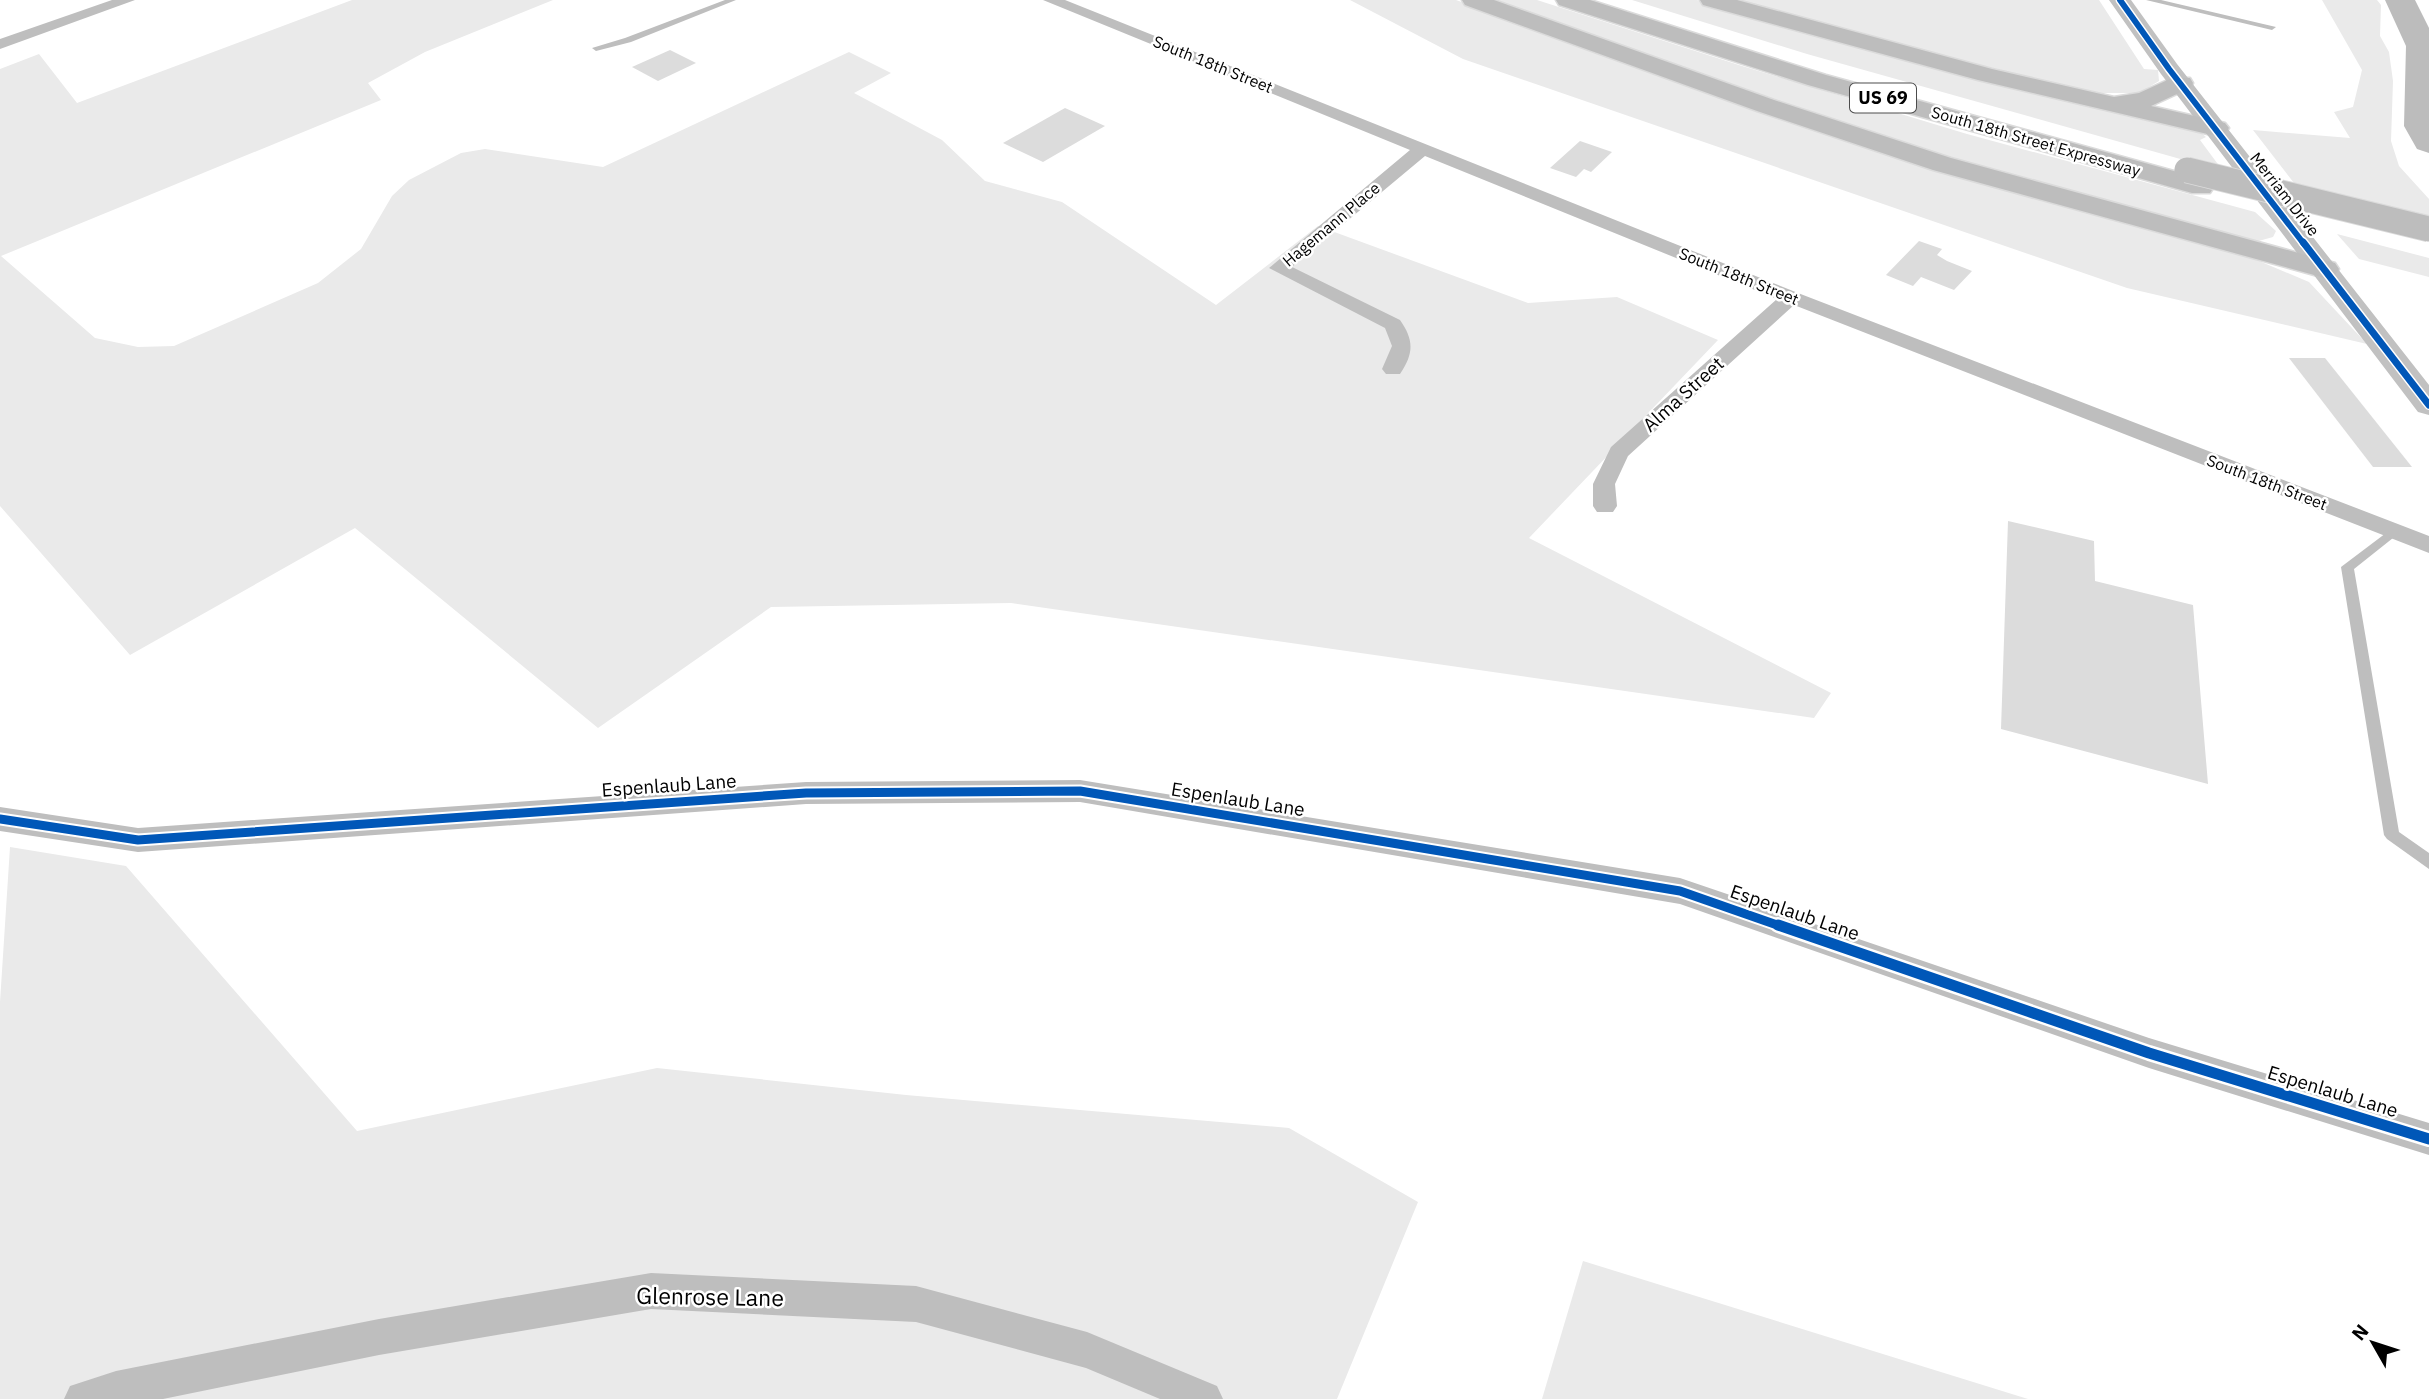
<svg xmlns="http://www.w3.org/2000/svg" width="2429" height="1399" font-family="'IBM Plex Sans',sans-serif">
<rect width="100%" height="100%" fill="#fff"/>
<g fill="#eaeaea">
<path d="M352 0H553L425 52 368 83 381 100 1 256 95 338 138 347 174 346 318 283 361 249 392 196 409 180 461 153 485 149 603 167 849 52 891 73 854 93 942 140 985 181 1062 202 1216 305 1318 226 1528 303 1617 297 1718 340 1529 538 1831 693 1814 718 1011 603 771 607 598 728 355 528 130 655 0 506V69L39 54 77 103Z"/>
<path d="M1350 0H1456L1922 163 2252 258 2309 282 2367 344 2127 288 1463 59Z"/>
<path d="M1484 0H1537L1739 65 1967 134 2255 212 2276 231 2273 237 2255 242 1926 153Z"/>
<path d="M1632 0H1697L1898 56 2199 131 2206 137 2200 140 2223 171 1807 54Z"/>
<path d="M1731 0H2099L2144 69 2158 70 2159 81 2139 93H2091L1919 51Z"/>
<path d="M2322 0H2377L2381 5 2380 36 2389 52 2393 81 2391 141 2399 166 2429 199V224L2301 192 2253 130 2350 138 2334 112 2353 107 2362 70Z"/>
<path d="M2337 234 2429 258V277L2359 259Z"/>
<path d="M10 847 126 866 357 1131 657 1068 906 1095 1289 1128 1418 1202 1337 1399H0V1002Z"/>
<path d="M1583 1261 2028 1399H1542Z"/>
</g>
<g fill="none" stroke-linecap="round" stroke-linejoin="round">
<path fill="#bcbcbc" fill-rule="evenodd" d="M2385 0H2415L2429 28V153L2417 149 2404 126 2406 46Z"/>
</g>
<g fill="#dcdcdc">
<path d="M670 50 696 63 658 81 632 67Z"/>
<path d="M1065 108 1105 126 1043 162 1003 143Z"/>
<path d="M1580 141 1612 152 1591 172 1584 169 1576 177 1550 168Z"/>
<path d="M1919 241 1942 249 1937 255 1947 261 1972 271 1954 290 1921 277 1913 286 1886 275Z"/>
<path d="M2289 358H2325L2412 467H2373Z"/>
<path d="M2008 521 2094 541 2095 581 2193 605 2208 784 2001 729Z"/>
</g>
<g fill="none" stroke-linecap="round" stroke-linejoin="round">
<defs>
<g id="motorway">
<path d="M1462 0H1494L1774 100 1951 158 2335 263 2339 269 2335 275 2325 278 1933 170 1757 111 1465 5Z"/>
<path d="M1556 0H1590L1826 75 2210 181 2214 187 2210 193H2192L1808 85 1559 5Z"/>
<path d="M1700 0H1737L1992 69 2114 97 2139 93 2172 78H2190L2193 83 2190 88 2151 106 2225 123 2229 128 2225 133 2216 136 1978 80 1703 5Z"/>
</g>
</defs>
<use href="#motorway" stroke="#dbdbdb" stroke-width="3"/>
<g fill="#bebebe" fill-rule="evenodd">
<path d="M725 0H736L631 42 596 51 592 48 625 38Z"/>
<path d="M2146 0H2161L2276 27 2272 30Z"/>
<path d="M2394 527 2398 528 2400 531 2398 534 2354 569 2399 832 2429 853V869L2387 839 2384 835 2341 567Z"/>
</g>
<g fill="#bebebe" fill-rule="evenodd">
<path d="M112 0H135L0 49V39Z"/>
<path d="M1043 0H1065L1798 293 2429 536V553L1794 305 1628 456 1615 484 1617 506 1613 512H1597L1593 506V484L1611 447 1777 299 1425 156 1292 267 1400 320C1414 340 1414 353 1400 374H1386L1382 369 1392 346 1385 328 1269 268 1410 150Z"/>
<path d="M1080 780 1680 878 2149 1038 2429 1123V1155L2149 1068 1680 904 1080 802 806 804 138 852 0 831V807L138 828 806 782Z"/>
<path d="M651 1273 916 1286 1087 1332 1217 1386 1223 1399H1160L1086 1368 916 1322 651 1309 379 1355 163 1399H64L70 1386 116 1371 379 1319Z"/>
</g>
<path fill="#c1c1c1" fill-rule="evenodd" d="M2109 0H2131L2177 64 2429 385V415L2418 412 2161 74Z"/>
<use href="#motorway" fill="#bdbdbd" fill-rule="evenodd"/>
<defs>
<path id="motorway-bridge" d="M2187 170 2429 229"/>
</defs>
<use href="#motorway-bridge" stroke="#dbdbdb" stroke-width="27" stroke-linecap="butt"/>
<use href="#motorway-bridge" stroke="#bdbdbd" stroke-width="25"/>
<defs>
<path id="cycleway-far3" d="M2120 0 2169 69 2304 244"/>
<path id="cycleway-far2" d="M2303 242 2429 405"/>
<path id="cycleway-far1" d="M0 819 138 840 806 793 1080 791 1680 891 1783 927"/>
<path id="cycleway" d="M1778 925 2149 1053 2429 1139"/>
</defs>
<use href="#cycleway-far3" stroke="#fff" stroke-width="9"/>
<use href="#cycleway-far2" stroke="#fff" stroke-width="10"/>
<use href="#cycleway-far1" stroke="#fff" stroke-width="13"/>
<use href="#cycleway" stroke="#fff" stroke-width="16"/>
<use href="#cycleway-far3" stroke="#0057b8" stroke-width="6"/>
<use href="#cycleway-far2" stroke="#0057b8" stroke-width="7"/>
<use href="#cycleway-far1" stroke="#0057b8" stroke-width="9"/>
<use href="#cycleway" stroke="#0057b8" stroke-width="11"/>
</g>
<g text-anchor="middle" stroke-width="5" stroke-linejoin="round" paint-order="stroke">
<g font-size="16" fill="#000" stroke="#fff">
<text transform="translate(1213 64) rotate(22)" y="6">South 18th Street</text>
<text transform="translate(2036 141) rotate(16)" y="6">South 18th Street Expressway</text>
<text transform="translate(2285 194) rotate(52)" y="6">Merriam Drive</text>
<text transform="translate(1331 224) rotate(-40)" y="6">Hagemann Place</text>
<text transform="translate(1739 276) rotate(22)" y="6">South 18th Street</text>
<text transform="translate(2267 482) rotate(21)" y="6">South 18th Street</text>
</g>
<rect fill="#fff" stroke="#4c4c4c" stroke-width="2" x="1850" y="83.5" width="66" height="29" rx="5"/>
<g font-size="18" font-weight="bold" fill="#000">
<text x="1883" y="104">US 69</text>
</g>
<g font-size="19" fill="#000" stroke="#fff">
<text transform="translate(1683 394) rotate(-42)" y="7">Alma Street</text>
<text transform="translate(669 785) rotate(-4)" y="7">Espenlaub Lane</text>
<text transform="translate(1238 799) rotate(9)" y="7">Espenlaub Lane</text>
<text transform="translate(1795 912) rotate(19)" y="7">Espenlaub Lane</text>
<text transform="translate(2333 1091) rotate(17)" y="7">Espenlaub Lane</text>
</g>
<g font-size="23" fill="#000" stroke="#fff">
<text transform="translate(710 1297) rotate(1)" y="8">Glenrose Lane</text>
</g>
</g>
<g transform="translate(2373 1343) rotate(309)" stroke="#ffffff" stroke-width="5" paint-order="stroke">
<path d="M0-5L12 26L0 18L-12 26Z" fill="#000000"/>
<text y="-10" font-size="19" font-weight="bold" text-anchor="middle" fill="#000000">N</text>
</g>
</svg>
